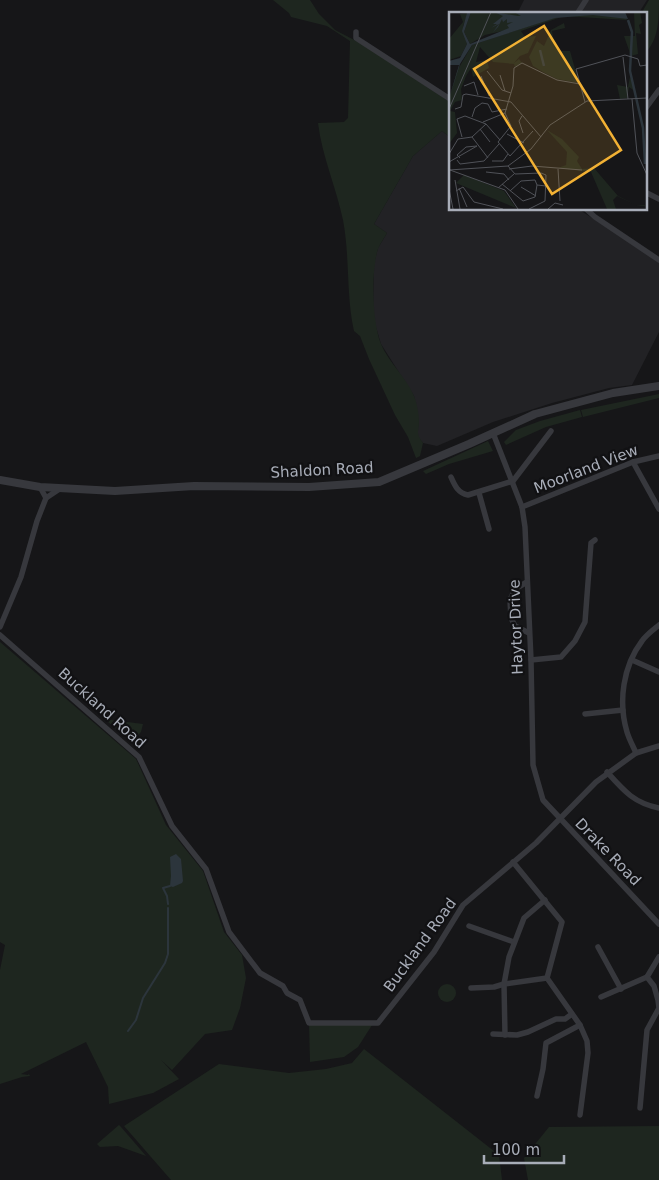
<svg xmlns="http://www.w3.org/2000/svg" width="659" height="1180" font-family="'DejaVu Sans',sans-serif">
<rect width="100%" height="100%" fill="#161618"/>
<g fill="#222225">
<path d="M524 0H647L638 14H517Z"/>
<path d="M442 131 450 137V209H578L659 260V332L632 385 609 388 552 403 493 422 437 446 423 443 418 437 417 431 419 423 414 396 381 344 375 324 373 310 374 263 378 248 387 233 374 224 413 156Z"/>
</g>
<g fill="#1e261f">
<path d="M273 0H310L319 14 335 30 360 43 450 102V137L442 131 413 156 374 224 387 233C384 238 380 244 378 249 371 271 372 322 381 344 389 363 406 377 414 396 417 403 419 415 419 422 419 433 415 432 423 443L420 456 416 458 408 437 395 415 369 359 360 336 354 331C346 295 350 257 343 220 336 187 322 156 318 123L344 122 348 118 350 41 327 26 291 17 289 13Z"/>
<path d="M649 0H659C659 18 659 40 645 53V14H641Z"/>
<path d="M659 394V398L583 417 581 410Z"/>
<path d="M580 410 582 417 546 427 506 445 504 442 516 430 540 421Z"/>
<path d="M488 441 493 451 449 464 426 474 423 471Z"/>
<path d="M0 642 136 759 166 825 203 871 224 932 242 955 246 978 240 1008 232 1030 205 1034 172 1070 161 1060 179 1079 153 1093 109 1104 108 1087 86 1042 21 1074 28 1075 29 1074 30 1076 22 1077 0 1084V970L5 945 0 942Z"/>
<path d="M101 716 112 720 143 724 141 732 132 742Z"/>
<circle cx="447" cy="993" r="9"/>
<path d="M309 1023 372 1025 358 1047 344 1057 310 1062Z"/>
<path d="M364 1049 499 1155 502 1180H171L124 1126 219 1064 289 1073 326 1069 352 1063Z"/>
<path d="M119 1125 121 1127 146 1156 118 1146 100 1147 97 1144Z"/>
<path d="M659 1126V1180H528L524 1158 549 1127Z"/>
</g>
<path fill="#2c353c" d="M176 854 181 859 183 881 182 883 173 887 170 886 171 876 170 857Z"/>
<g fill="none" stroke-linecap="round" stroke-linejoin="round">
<g stroke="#2c353c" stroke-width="2">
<path d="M168 904 167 896 163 888 170 886"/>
<path d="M128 1031 136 1020 143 998 165 963 168 954V908"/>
</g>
<g stroke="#37383d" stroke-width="5.5">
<path d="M577 14 586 0"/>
<path d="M356 32V38L450 99"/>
<path d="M645 109 659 90"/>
<path d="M645 192 659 199"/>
<path d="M586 209 595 217 659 260"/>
<path d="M493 433 522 507 525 527 531 660 533 765 543 800 659 924"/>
<path d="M633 462 659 509"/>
<path d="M451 477C455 486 458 493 468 495L513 481 551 431"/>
<path d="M479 493 489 529"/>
<path d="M46 498 61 488"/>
<path d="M522 507 633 462 659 456"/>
<path d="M527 582 515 589 510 600 511 618 515 626 529 633"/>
<path d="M0 627 21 577 37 521 46 498 40 487"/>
<path d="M0 635 139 757 172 826 206 869 229 932 260 973 283 986 287 993 300 1000 309 1023H378L434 952 463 905 536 843 596 782 636 753 659 746"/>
<path d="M531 660 561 657 575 641 585 622 591 543 595 540"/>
<path d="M632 660 659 672"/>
<path d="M585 714 623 710"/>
<path d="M636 753C633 746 629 739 627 732 618 702 623 666 642 641 646 635 653 630 659 625"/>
<path d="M607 772C624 791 634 803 659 808"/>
<path d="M513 862 562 922 547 978 580 1025 587 1041 588 1053 580 1115"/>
<path d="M469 926 514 942"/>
<path d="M598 947 621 989"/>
<path d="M471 988 494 987 504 984 547 978"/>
<path d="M601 997 647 977"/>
<path d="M493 1034 517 1035 528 1032 556 1019H565L572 1014"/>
<path d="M505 1035 504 984 509 957 524 918 545 900"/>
<path d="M537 1096 543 1069 546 1043 580 1025"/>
<path d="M640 1108 647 1030 659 1008 658 1000 654 986 647 977 659 957"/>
</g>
<path stroke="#37383d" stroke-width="8" d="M0 480 40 487 115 491 194 486 309 487 379 482 469 444 535 414 613 393 659 386"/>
</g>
<g text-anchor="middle" stroke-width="4.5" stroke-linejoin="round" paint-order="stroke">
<g font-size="15" fill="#a8adb8" stroke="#111113">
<text transform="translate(586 469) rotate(-21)" y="5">Moorland View</text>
<text transform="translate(322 470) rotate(-3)" y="5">Shaldon Road</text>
<text transform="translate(516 627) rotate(-92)" y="5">Haytor Drive</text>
<text transform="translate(102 708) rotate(42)" y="5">Buckland Road</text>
<text transform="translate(608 852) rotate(46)" y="5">Drake Road</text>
<text transform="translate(420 945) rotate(-54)" y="5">Buckland Road</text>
</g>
</g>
<g transform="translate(449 12)">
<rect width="198" height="198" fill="#161618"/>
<path d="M22 0 30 1 110 0 75 14 36 23 21 32 15 20ZM173 0 178 8 115 4 72 19 76 25 87 24 79 41 71 44 65 51 70 47 73 51 66 55 65 52 44 50 31 35 27 50 38 48 40 56 24 65 22 56 17 64 12 77 13 88 6 90 1 99 6 100 8 121 0 132V87L8 59 23 33 104 6 115 4ZM185 0H191L193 11 190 13 192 22 187 21 189 42 182 44 175 24H186ZM19 1 14 14 18 32 12 44 0 48V27L14 10 11 2ZM115 11 116 16 103 19 104 25 110 39H121L130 71 108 67 94 60 84 54 80 45 88 29 95 34 102 18ZM181 65 187 80 180 75 178 86 171 87 168 73 179 75ZM98 118 113 127 130 145 128 149 133 157 145 156 169 184 187 193H196L195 197 196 194 187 193 168 184 164 188 167 197H158L142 160 109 156 117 153 118 140ZM15 163 55 179 67 196 7 171Z" fill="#1e261f"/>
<path d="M22 0 15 20 21 32 60 16 58 13 64 10 58 11V7L54 10 53 7 49 15 44 20 50 12 42 16 48 12H44L54 4 45 0 69 4H72L65 0H176L179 7 144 3 106 6 23 33 11 52 0 87 10 53H0V49L11 46 18 32 13 19 18 1 0 5Z" fill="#2c353c"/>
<path fill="none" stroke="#2c353c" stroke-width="2.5" d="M179 8 183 20 181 59 194 116 196 152M91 38 95 54"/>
<path fill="none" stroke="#505258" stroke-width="1" d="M174 45 179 87M38 59 53 78 62 81M51 63 56 79M32 64 40 84M15 74 25 70 29 83M183 87 188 141 198 163M136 90 127 57 176 43 189 47 191 54 198 53M0 97 42 0M6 97 12 95 14 83 17 82 62 90 92 125M56 101 62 114 49 130 61 144M73 104 70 109 74 121M23 105 26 96 33 91 39 92 43 100 58 97M34 110 56 101 64 74 65 56 73 51 108 68 131 72M31 117 41 130M58 122 75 131M13 125 8 107 16 104 37 112 51 128M23 125 39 146M0 142 9 127 23 125 37 112M61 144 84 119M11 146 8 143 17 135 28 134M8 148 11 152 35 149 50 132M43 149H54L59 142M0 150 28 134M59 154 66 162 92 161 97 163 96 189 80 197M60 157 83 154 133 158M109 157 111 189M0 158 59 154 82 137 101 113 138 89 198 86M1 158 56 178 69 197M37 160 55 162 60 168M6 168 11 197M53 172 74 189 86 185 88 173M72 175 87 184M10 176 18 195M49 176 65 162M0 177 4 197M7 179 14 175 25 190M61 179 72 169 86 168 88 173 97 174M25 190 54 197M99 197 106 191 114 193"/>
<path fill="#f2b134" fill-opacity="0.15" stroke="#f2b134" stroke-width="2.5" d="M95 14 172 138 103 182 25 57Z"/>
<rect width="198" height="198" fill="none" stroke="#a8adb8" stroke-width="2.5"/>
</g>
<path d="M484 1155v8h80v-8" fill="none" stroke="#a8adb8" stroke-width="2.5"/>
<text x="492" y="1155" font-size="15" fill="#a8adb8" stroke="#111113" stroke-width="4" paint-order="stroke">100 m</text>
</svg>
